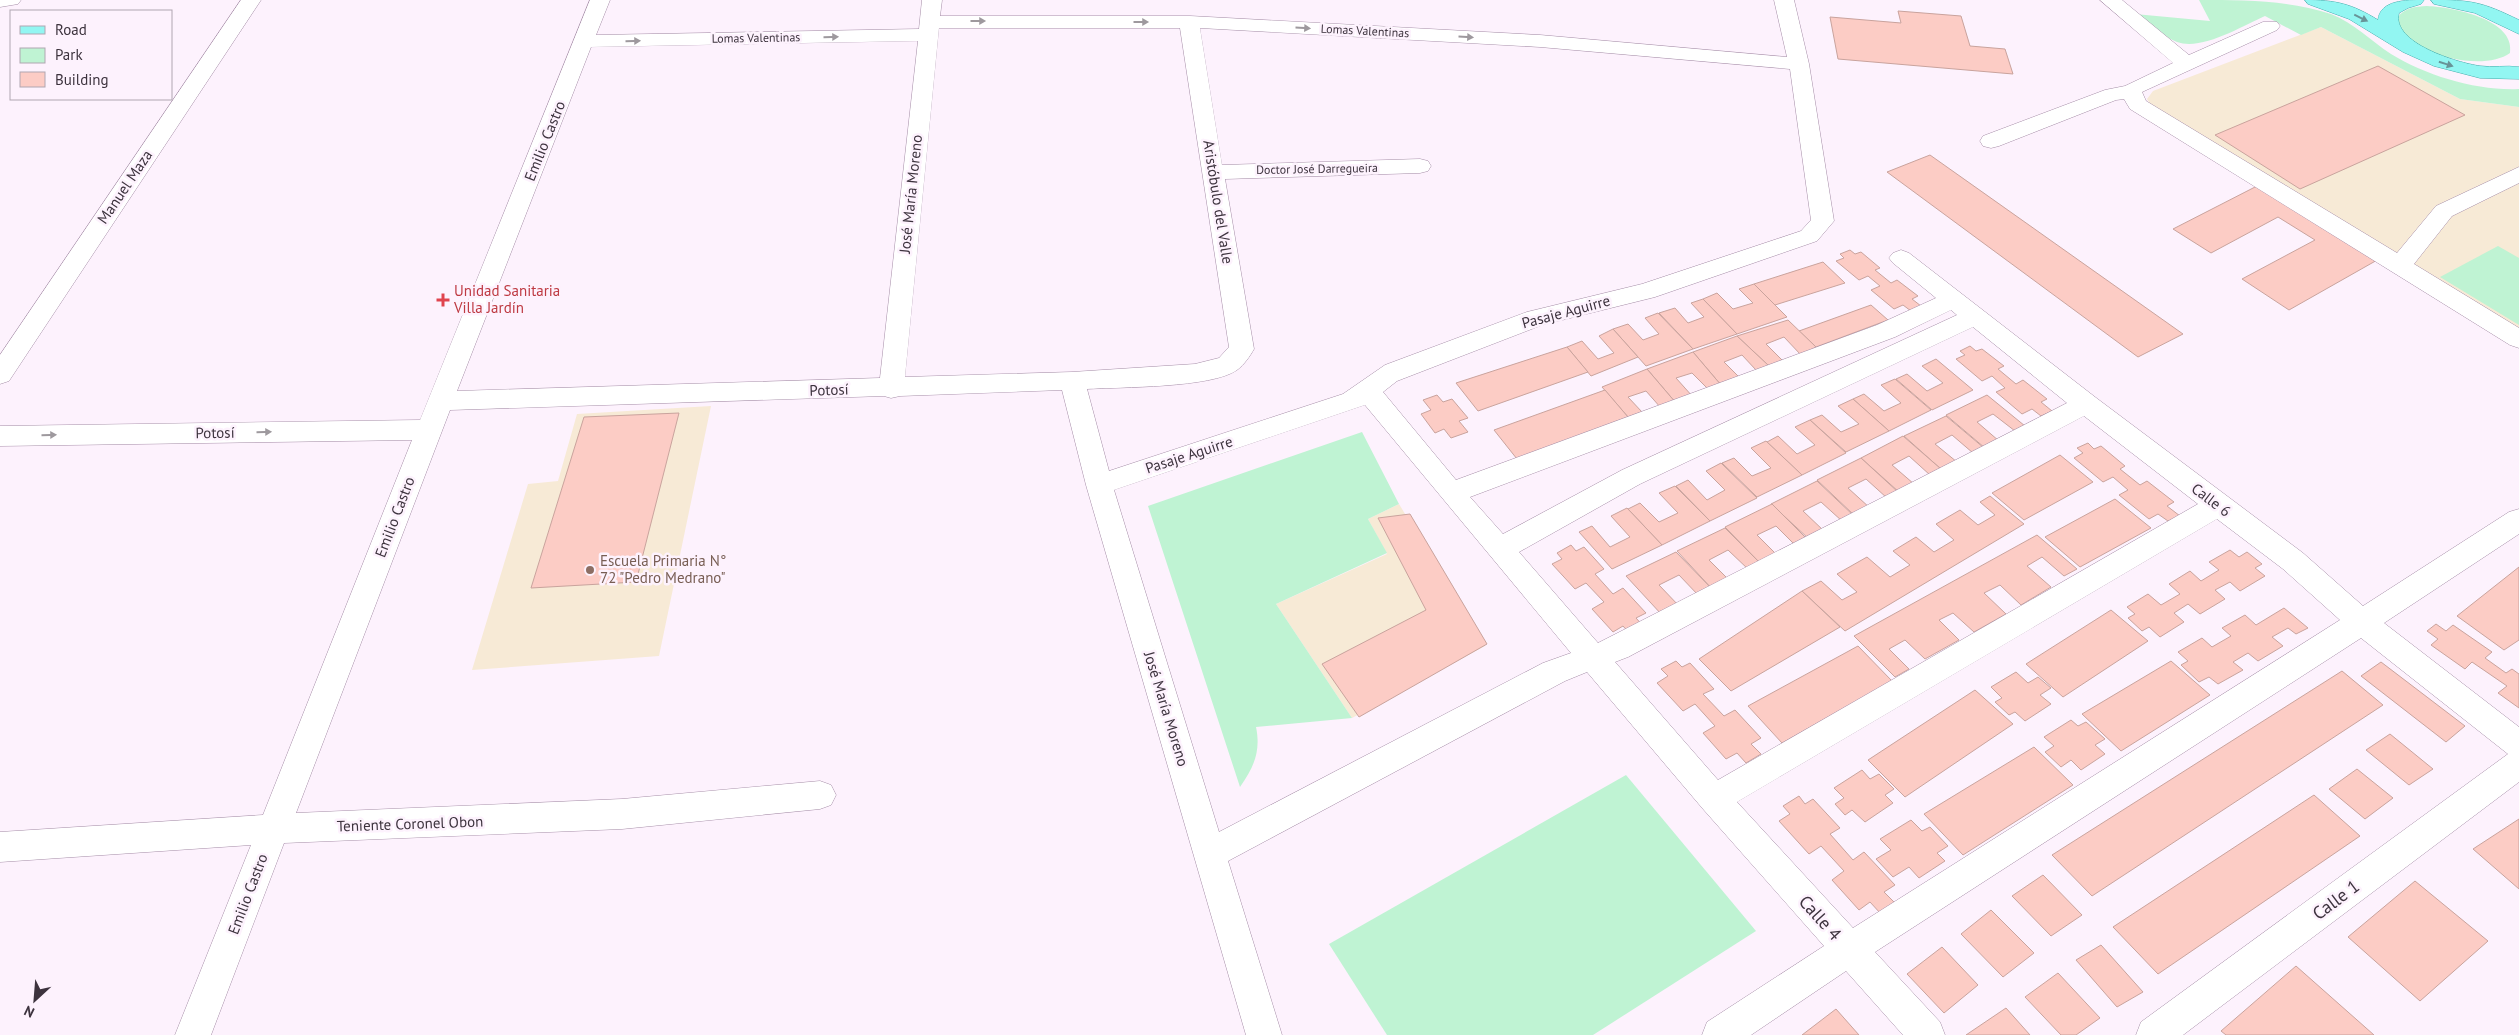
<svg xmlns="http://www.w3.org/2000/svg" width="2519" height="1035" font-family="'PT Sans',sans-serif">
<rect width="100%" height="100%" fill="#fdf2fd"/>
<g fill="#f7ead6">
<path d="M2321 27 2460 99 2519 107V334L2150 104 2147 99 2153 91Z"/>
<path d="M711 406 659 656 472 670 528 484 558 481 577 414Z"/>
<path d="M1399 504 1485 646 1352 718 1276 604 1387 554 1368 519Z"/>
</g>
<g fill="#bff3d3">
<path d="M2199 0C2244 0 2288 0 2331 14 2354 23 2371 41 2391 54 2427 76 2477 91 2519 89V107L2460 99 2321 27 2301 35 2265 16C2242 26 2202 51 2177 42 2162 36 2148 24 2135 14L2210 21Z"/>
<path d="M2427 6C2451 7 2516 19 2510 53 2483 73 2403 55 2397 18 2405 7 2415 7 2427 6Z"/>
<path d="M2498 246 2519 258V325L2440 277Z"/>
<path d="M1362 432 1399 504 1368 519 1387 553 1276 604 1352 718 1256 727C1261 751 1254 767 1240 787L1148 506Z"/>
<path d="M1626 775 1756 931 1593 1035H1387L1329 944Z"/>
</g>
<g fill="#fcccc5" stroke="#c9a39d">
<path d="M1898 11 1961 16 1970 46 2005 49 2013 74 1838 59 1830 17 1901 23Z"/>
<path d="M2378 66 2465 115 2300 189 2215 135Z"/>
<path d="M1930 155 2183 334 2138 357 1887 172Z"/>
<path d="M2257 186 2379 259 2289 310 2242 279 2315 240 2278 217 2211 253 2173 229Z"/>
<path d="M1850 250 1855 254 1861 252 1880 268 1875 270 1891 283 1897 280 1918 296 1912 299 1921 306 1911 311 1903 305 1894 309 1871 290 1880 286 1868 276 1859 280 1836 261 1844 258 1840 254Z"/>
<path d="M1823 262 1845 283 1775 305 1754 284Z"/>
<path d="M1754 284 1787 317 1737 334 1703 299 1717 293 1733 309 1753 303 1739 289Z"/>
<path d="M1703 299 1737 334 1693 349 1659 313 1675 308 1688 323 1704 317 1691 303Z"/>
<path d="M1871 305 1888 320 1816 347 1799 331Z"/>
<path d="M1658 313 1693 349 1646 366 1613 329 1628 324 1643 340 1659 334 1645 318Z"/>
<path d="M1788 320 1816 347 1801 355 1784 337 1766 344 1783 361 1769 366 1737 336Z"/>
<path d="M1613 329 1638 357 1591 376 1567 347 1582 341 1598 359 1614 353 1599 336Z"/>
<path d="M1737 336 1769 366 1756 370 1742 355 1724 362 1740 378 1721 385 1693 352Z"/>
<path d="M1970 346 1976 351 1982 349 2004 366 1998 369 2016 384 2023 380 2047 399 2041 402 2052 411 2041 416 2032 409 2022 414 1996 392 2005 388 1992 376 1982 381 1956 359 1965 355 1960 351Z"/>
<path d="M1567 347 1588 372 1478 411 1456 383Z"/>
<path d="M1693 352 1721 385 1707 388 1692 373 1676 378 1693 397 1676 403 1647 369Z"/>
<path d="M1936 359 1973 390 1932 410 1896 379 1907 374 1927 391 1943 383 1922 366Z"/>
<path d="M1647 369 1676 403 1661 408 1646 391 1628 397 1642 412 1628 417 1602 387Z"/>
<path d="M1895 379 1931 410 1889 431 1853 399 1864 394 1884 411 1901 403 1881 385Z"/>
<path d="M1605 390 1628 417 1517 459 1494 430Z"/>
<path d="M1437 395 1443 402 1452 399 1468 418 1459 421 1468 432 1451 438 1444 429 1435 433 1421 414 1431 410 1423 400Z"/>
<path d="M1987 395 2025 426 2015 431 1993 414 1977 422 1999 441 1985 448 1946 415Z"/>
<path d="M1853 399 1889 431 1846 452 1810 420 1822 415 1841 432 1859 424 1838 406Z"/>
<path d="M679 413 636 582 531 588 584 417Z"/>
<path d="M1946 416 1984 448 1973 453 1952 435 1935 444 1957 462 1942 470 1904 436Z"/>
<path d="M1810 420 1846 453 1802 475 1767 442 1778 436 1797 454 1815 445 1795 427Z"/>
<path d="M1903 436 1941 469 1930 475 1909 456 1892 465 1914 484 1899 492 1861 458Z"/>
<path d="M1766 441 1802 475 1757 497 1722 463 1734 458 1752 476 1771 468 1751 448Z"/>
<path d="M2088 443 2094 449 2101 446 2125 466 2120 469 2140 485 2147 481 2174 502 2167 506 2180 516 2168 521 2158 514 2149 519 2119 495 2128 490 2113 477 2103 482 2074 458 2083 453 2077 448Z"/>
<path d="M2060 455 2093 482 2024 520 1992 493Z"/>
<path d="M1861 458 1898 492 1887 498 1866 479 1848 488 1870 508 1854 515 1817 480Z"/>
<path d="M1721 463 1757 498 1710 521 1676 486 1688 480 1707 500 1725 490 1706 471Z"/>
<path d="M1817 481 1854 516 1842 521 1821 502 1803 511 1824 531 1809 539 1771 504Z"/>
<path d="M1675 486 1710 521 1662 545 1628 509 1640 503 1659 522 1678 513 1659 493Z"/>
<path d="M1990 496 2024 524 1845 631 1802 591 1821 581 1842 600 1857 592 1837 574 1867 557 1890 577 1910 565 1893 551 1916 537 1934 552 1954 540 1936 524 1960 510 1978 525 1995 515 1980 502Z"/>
<path d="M2115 499 2151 528 2080 567 2045 537Z"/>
<path d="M1772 504 1808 540 1796 546 1776 526 1757 535 1778 556 1762 565 1725 527Z"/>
<path d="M1627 508 1662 545 1612 569 1579 532 1592 526 1610 547 1630 537 1611 516Z"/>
<path d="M1410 514 1487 644 1359 717 1322 664 1426 610 1378 518Z"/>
<path d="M1725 528 1761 564 1749 570 1728 550 1709 560 1730 581 1713 590 1677 551Z"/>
<path d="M2037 535 2077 569 2064 576 2042 557 2027 566 2051 587 2021 605 2000 585 1984 593 2006 614 1974 632 1953 613 1939 620 1959 640 1925 659 1905 640 1889 649 1909 669 1895 677 1854 636Z"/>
<path d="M1571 545 1576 551 1584 547 1604 569 1595 574 1613 594 1623 588 1646 613 1636 618 1645 628 1631 635 1623 626 1613 632 1592 609 1604 602 1586 583 1575 589 1552 564 1562 559 1557 553Z"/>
<path d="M2230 550 2239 557 2247 552 2262 564 2255 568 2265 576 2240 591 2230 582 2215 590 2225 599 2200 614 2188 604 2174 613 2184 622 2160 637 2149 627 2142 631 2128 618 2135 614 2127 607 2148 594 2161 605 2180 594 2169 584 2190 571 2201 581 2219 570 2209 562Z"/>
<path d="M1676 552 1712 589 1699 596 1679 575 1659 585 1680 607 1662 615 1626 576Z"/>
<path d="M2519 567V640L2504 650 2457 616Z"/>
<path d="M1802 591 1840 627 1731 691 1699 659Z"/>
<path d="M2284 608 2308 628 2296 634 2288 628 2272 637 2283 646 2258 661 2248 653 2233 662 2243 670 2218 684 2209 677 2199 682 2181 665 2188 661 2178 652 2202 638 2212 647 2231 636 2222 628 2245 615 2256 625Z"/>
<path d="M2111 610 2148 641 2063 697 2026 664Z"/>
<path d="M2436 624 2446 631 2453 625 2492 652 2485 658 2506 673 2512 669 2519 674V708L2498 693 2507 686 2472 662 2465 669 2431 645 2438 639 2427 631Z"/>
<path d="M1858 646 1892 681 1782 743 1748 706Z"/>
<path d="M1676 661 1682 667 1690 663 1714 689 1703 694 1724 716 1735 710 1761 738 1751 744 1761 754 1746 763 1737 753 1726 759 1703 733 1715 726 1695 704 1683 711 1657 683 1668 676 1661 669Z"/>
<path d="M2171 661 2210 695 2121 751 2082 714Z"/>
<path d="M2381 662 2465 726 2446 742 2361 676Z"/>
<path d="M2342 671 2383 705 2092 896 2052 855Z"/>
<path d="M2016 672 2028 683 2038 677 2051 688 2040 695 2051 704 2025 721 2015 712 2009 715 1995 702 2002 698 1991 687Z"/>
<path d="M1975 690 2013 724 1905 797 1868 760Z"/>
<path d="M2071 720 2078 726 2086 722 2105 739 2095 745 2105 754 2081 770 2071 760 2061 767 2045 752 2054 746 2044 737Z"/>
<path d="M2390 734 2433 769 2409 785 2366 750Z"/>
<path d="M2034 747 2073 785 1963 855 1924 814Z"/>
<path d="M2357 769 2393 798 2365 819 2329 789Z"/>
<path d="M1862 770 1870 779 1879 774 1894 789 1885 795 1893 803 1865 822 1852 810 1845 815 1835 804 1844 798 1834 788Z"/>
<path d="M2314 795 2360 836 2158 974 2113 927Z"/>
<path d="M1799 796 1805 804 1813 799 1840 828 1830 834 1853 860 1864 852 1895 885 1884 892 1896 904 1881 914 1870 902 1859 910 1832 880 1844 871 1821 846 1809 854 1779 821 1790 814 1783 806Z"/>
<path d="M2519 819V889L2473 849Z"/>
<path d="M1911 820 1922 831 1930 827 1948 846 1937 853 1945 861 1919 878 1909 867 1893 877 1876 859 1891 850 1880 839Z"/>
<path d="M2043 875 2082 915 2051 936 2012 896Z"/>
<path d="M2415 881 2488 941 2420 1001 2348 937Z"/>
<path d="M1991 910 2034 953 2003 977 1961 934Z"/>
<path d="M2101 945 2143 992 2117 1007 2076 960Z"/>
<path d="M1942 947 1978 985 1944 1013 1907 974Z"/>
<path d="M2296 966 2374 1035H2226L2221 1031Z"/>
<path d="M2058 973 2100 1018 2076 1035H2061L2025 997Z"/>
<path d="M2006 1008 2030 1035H1966Z"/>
<path d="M1836 1009 1859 1035H1802Z"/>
</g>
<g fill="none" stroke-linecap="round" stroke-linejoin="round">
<defs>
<g id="minor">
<path d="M0 0H21L18 4 0 7Z"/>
<path d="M241 0H261L9 381 0 384V355Z"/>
<path d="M590 0H610L596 35 919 29 922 0H942L940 16H1190L1540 35 1787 57 1774 0H1794L1809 64 1834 221 1817 241 1655 297 1542 325 1397 381 1383 392 1456 480 1877 325 1936 298 1893 263 1889 258 1893 253 1901 250 1909 253 2095 397 2303 553 2363 606 2509 512 2519 509V534L2384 623 2519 727V782L2183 1035H2136L2141 1022 2508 754 2361 638 1875 952 1940 1022 1945 1035H1903L1846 971 1751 1035H1702L1707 1022 1824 946 1703 809 1587 672 1565 681 1228 861 1282 1035H1246L1086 485 1062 390 900 396 891 398 884 396 450 410 296 813 622 799 820 781 831 785 836 795 831 805 820 809 622 829 284 843 211 1035H175L251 845 0 862V832L263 815 412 440 0 446V426L420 420ZM939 28H1180L1229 347 1219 358 1195 364 1072 372 905 377ZM1200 28 1540 47 1790 69 1811 220 1801 231 1642 284 1527 312 1385 365 1343 394 1109 471 1087 389C1120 387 1212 388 1237 370 1244 365 1250 356 1254 349L1225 179 1420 173 1428 171 1431 166 1428 161 1420 159 1222 165ZM918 41 880 378 457 391 591 47ZM1951 310 1957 315 1622 470 1503 534 1470 497 1895 337ZM1973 327 2067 403 1598 643 1519 552 1640 484ZM1365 405 1571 653 1543 663 1219 832 1114 490ZM2084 416 2198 504 1718 780 1615 662 1628 657ZM2217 519 2283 569 2340 620 1853 928 1737 802Z"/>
<path d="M2100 0H2122L2189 55 2263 22H2277L2280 26 2277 30 2142 92 2146 101 2397 253 2436 206 2519 167V183L2452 216 2414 264 2519 328V348L2510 345 2130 109 2124 99 2116 100 1999 146 1991 148 1983 146 1980 141 1983 136 2105 90 2125 86 2173 63Z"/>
</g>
<g id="major">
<path d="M2305 0C2336 0 2352 4 2378 20 2380 0 2406 0 2424 0L2421 4 2408 8 2399 13C2391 43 2458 63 2480 66 2493 68 2506 65 2519 67V79L2480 78 2434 66 2403 52 2349 19 2308 4Z"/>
<path d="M2431 0C2472 0 2482 2 2519 20V34L2475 13 2434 4Z"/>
</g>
</defs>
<use href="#minor" stroke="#a58da7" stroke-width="1"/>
<use href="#major" stroke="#45aead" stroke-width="1"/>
<use href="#minor" fill="#fff" fill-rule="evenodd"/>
<use href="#major" fill="#92f6f2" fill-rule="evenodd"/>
</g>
<defs><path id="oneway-solid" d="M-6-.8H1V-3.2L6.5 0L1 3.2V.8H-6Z" transform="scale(1.25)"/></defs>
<g fill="#689498">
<use href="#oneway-solid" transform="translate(2361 18) rotate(26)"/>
<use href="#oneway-solid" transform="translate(2446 64) rotate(18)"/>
</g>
<g fill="#9e999e">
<use href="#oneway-solid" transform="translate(978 21)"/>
<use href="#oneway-solid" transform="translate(1141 22)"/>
<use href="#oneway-solid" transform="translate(1303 28) rotate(3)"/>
<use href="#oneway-solid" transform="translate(831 37) rotate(-1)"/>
<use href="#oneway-solid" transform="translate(1466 37) rotate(3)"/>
<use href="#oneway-solid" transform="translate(633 41) rotate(-1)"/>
<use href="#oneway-solid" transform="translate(264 432) rotate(-1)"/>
<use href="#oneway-solid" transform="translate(49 435) rotate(-1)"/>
</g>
<path fill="#e0444e" stroke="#fdf2fd" stroke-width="2" d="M440.5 292.5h5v5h5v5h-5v5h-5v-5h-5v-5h5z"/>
<circle fill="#8d6e63" stroke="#fdf2fd" stroke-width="2" cx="590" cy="570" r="5"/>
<g text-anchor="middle" stroke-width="5" stroke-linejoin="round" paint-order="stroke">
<g font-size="12" fill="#3d333e" stroke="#fdf2fd">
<text transform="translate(1365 31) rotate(3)" y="4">Lomas Valentinas</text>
<text transform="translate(756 38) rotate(-1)" y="4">Lomas Valentinas</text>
<text transform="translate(1317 169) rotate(-1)" y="4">Doctor José Darregueira</text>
</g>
<g font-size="15" fill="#3d333e" stroke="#fdf2fd">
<text transform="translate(545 141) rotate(-68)" y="5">Emilio Castro</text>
<text transform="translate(125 187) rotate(-56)" y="5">Manuel Maza</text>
<text transform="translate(911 194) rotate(-84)" y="5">José María Moreno</text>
<text transform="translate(1218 202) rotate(81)" y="5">Aristóbulo del Valle</text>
<text transform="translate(1566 312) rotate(-15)" y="5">Pasaje Aguirre</text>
<text transform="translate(829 390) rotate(-2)" y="5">Potosí</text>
<text transform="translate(215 433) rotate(-1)" y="5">Potosí</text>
<text transform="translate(1189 455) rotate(-18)" y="5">Pasaje Aguirre</text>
<text transform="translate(2211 500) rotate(37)" y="5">Calle 6</text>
<text transform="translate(395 517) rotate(-69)" y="5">Emilio Castro</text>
<text transform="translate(1166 709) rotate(73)" y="5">José María Moreno</text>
<text transform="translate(410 824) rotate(-2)" y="5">Teniente Coronel Obon</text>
<text transform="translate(248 894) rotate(-69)" y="5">Emilio Castro</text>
</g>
<g font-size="15" fill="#be3a42" stroke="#fdf2fd" text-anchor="start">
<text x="454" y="296">Unidad Sanitaria<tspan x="454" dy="17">Villa Jardín</tspan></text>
</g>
<g font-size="15" fill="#785e54" stroke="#fdf2fd" text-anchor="start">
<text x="600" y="566">Escuela Primaria N°<tspan x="600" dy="17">72 "Pedro Medrano"</tspan></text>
</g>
<g font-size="18" fill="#3d333e" stroke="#fdf2fd">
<text transform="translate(2336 900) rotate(-37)" y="6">Calle 1</text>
<text transform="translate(1820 918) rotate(48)" y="6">Calle 4</text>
</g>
</g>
<rect x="10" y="10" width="162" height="90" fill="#fdf2fd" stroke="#b0a6b1"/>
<rect x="20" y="26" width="25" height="8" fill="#92f6f2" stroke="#b0a6b1"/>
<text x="55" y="35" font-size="15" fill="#3d333e">Road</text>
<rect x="20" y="48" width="25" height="15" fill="#bff3d3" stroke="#b0a6b1"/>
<text x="55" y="60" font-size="15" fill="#3d333e">Park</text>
<rect x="20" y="72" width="25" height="15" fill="#fcccc5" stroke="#b0a6b1"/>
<text x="55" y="85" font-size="15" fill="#3d333e">Building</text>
<g transform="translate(35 1000) rotate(206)" stroke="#fdf2fd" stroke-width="4" paint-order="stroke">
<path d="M0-4L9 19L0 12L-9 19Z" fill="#3d333e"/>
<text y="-8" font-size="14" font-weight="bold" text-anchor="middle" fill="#3d333e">N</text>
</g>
</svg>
